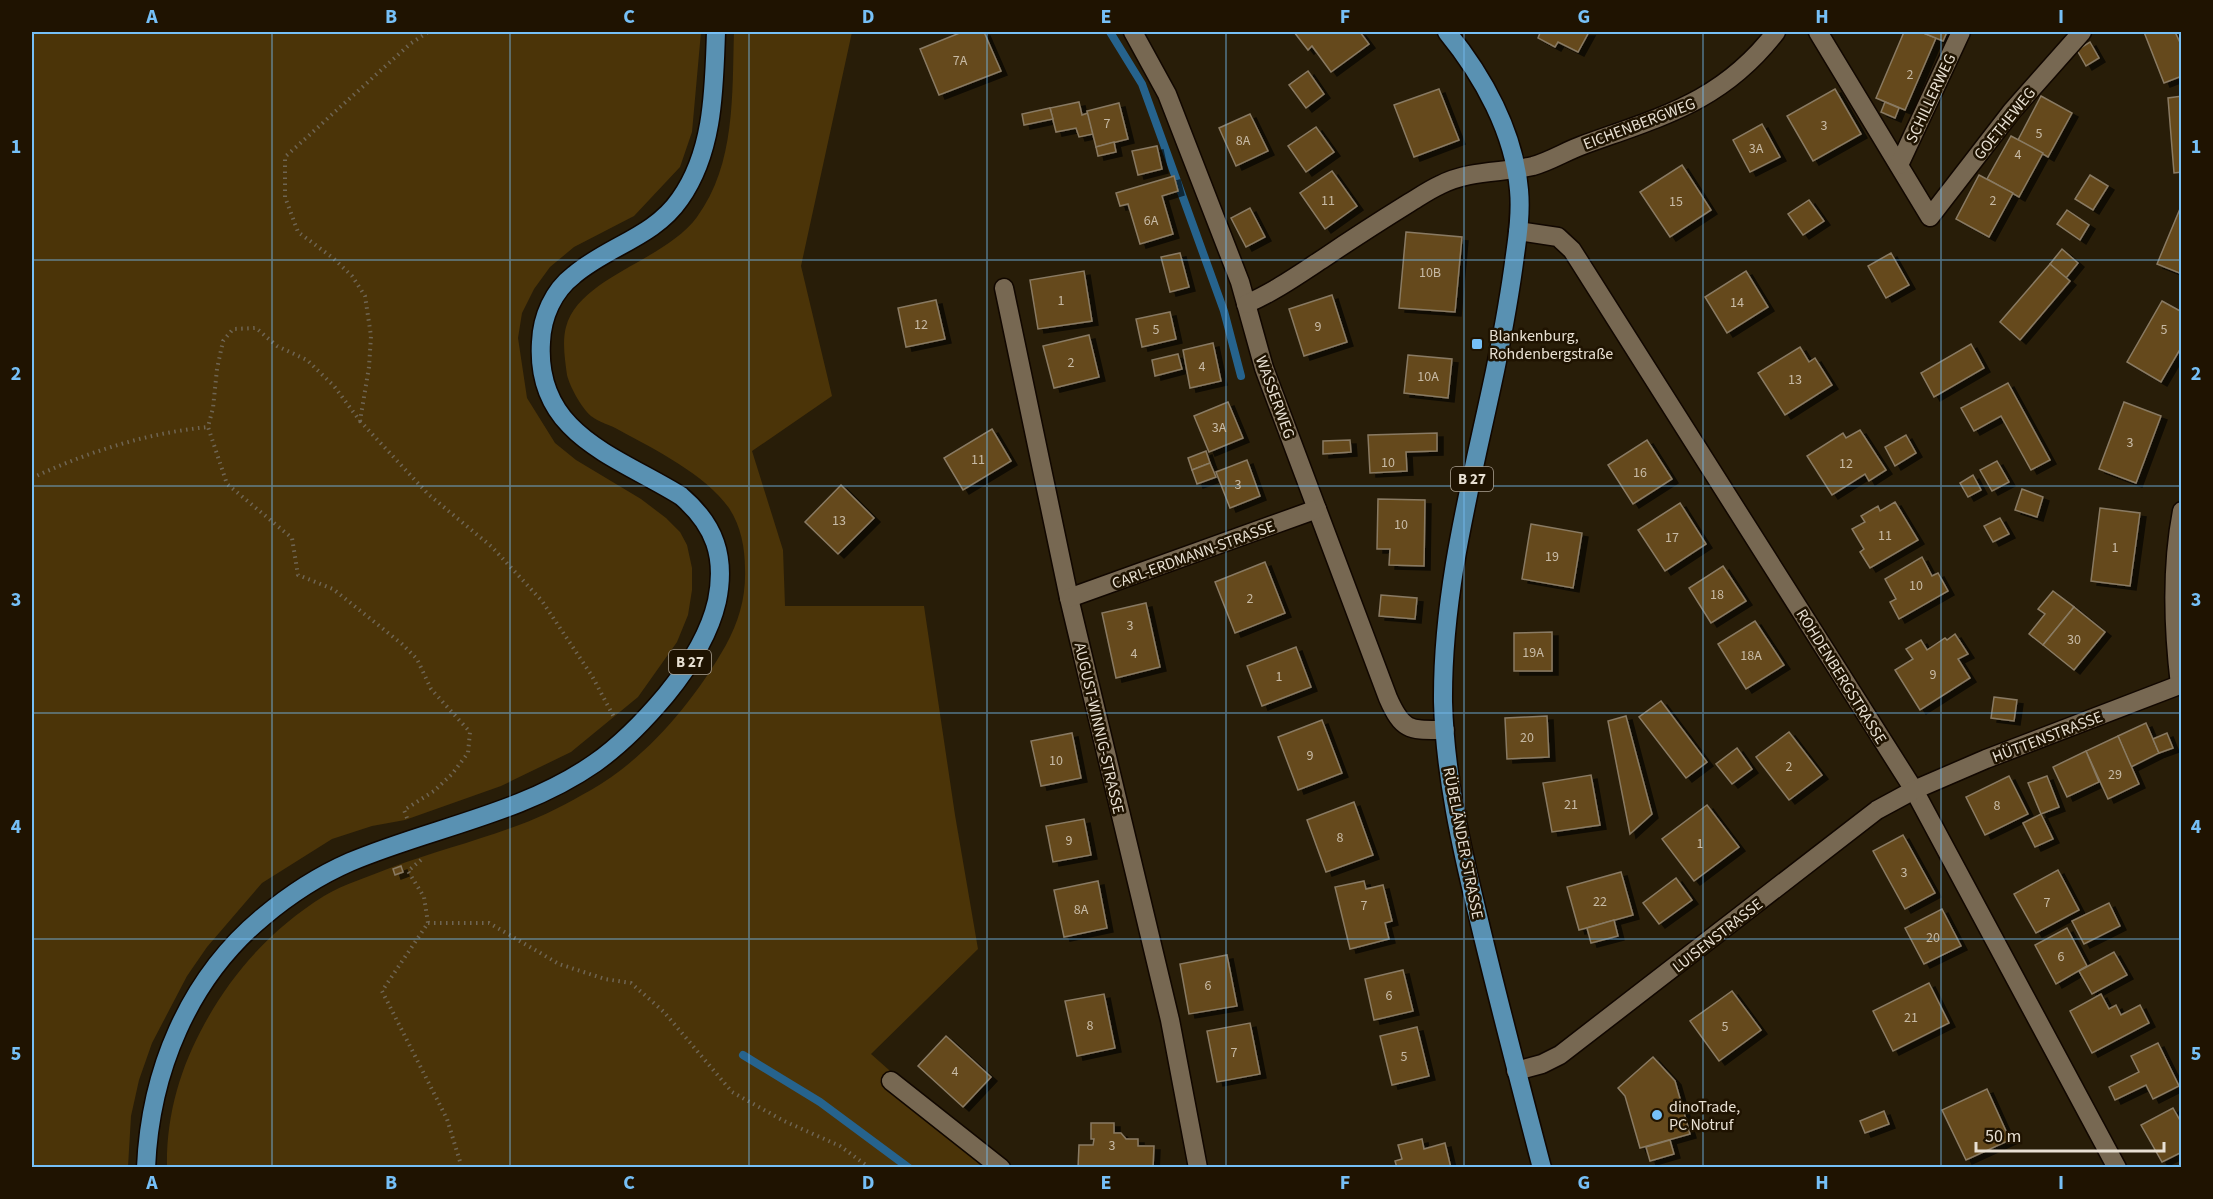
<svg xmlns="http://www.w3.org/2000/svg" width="2213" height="1199" font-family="'Source Sans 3',sans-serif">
<defs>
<filter id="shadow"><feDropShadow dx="6" dy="4" stdDeviation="0" flood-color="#0009"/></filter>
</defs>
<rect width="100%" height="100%" fill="#281d08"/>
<g fill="#4b3408">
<path d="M32 32H701L692 132 680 167 634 216 574 247 550 267 534 289 522 313 518 338 527 398 555 443 576 460 641 499 666 518 680 532 687 545 692 568V590L688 615 677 642 638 697 571 752 501 786 405 820 372 826 332 839 262 883 207 947 187 976 152 1043 139 1080 131 1116 128 1167H32Z"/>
<path d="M734 32H852L801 266 832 396 752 451 783 550 785 606H924L955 815 978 949 871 1054 998 1167 167 1168C166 1116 180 1068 205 1023 234 970 273 928 324 896 344 884 368 877 390 868 433 852 477 841 519 825 544 816 568 803 591 790 647 758 694 701 726 645 739 621 746 597 745 569 745 548 741 526 729 508 706 475 654 449 619 430 611 425 598 422 591 416 581 407 570 387 567 375 565 360 562 342 566 327 579 277 665 261 697 217 736 164 732 93 734 32Z"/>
</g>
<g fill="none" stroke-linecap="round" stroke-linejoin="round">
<g stroke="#26638d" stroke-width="8">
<path d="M1110 32 1142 84 1224 311 1241 376"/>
<path d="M743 1055 820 1102 909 1168"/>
</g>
</g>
<g fill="#654a1a" stroke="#897a63" stroke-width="1.5" filter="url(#shadow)">
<path d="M962 32H984L1001 71 939 95 920 49Z"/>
<path d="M1294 32H1360L1369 44 1331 72 1312 46 1308 50Z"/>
<path d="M1537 32H1589L1578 52 1558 42 1555 47 1538 38 1540 33Z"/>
<path d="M1904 32H1921L1936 38 1905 110 1876 98Z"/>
<path d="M1921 32H1947L1943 41Z"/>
<path d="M2144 32H2175L2182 47V76L2164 83Z"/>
<path d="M2090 42 2099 58 2086 66 2077 50Z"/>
<path d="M1308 71 1324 94 1306 108 1289 85Z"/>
<path d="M1439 89 1459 140 1414 157 1394 105Z"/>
<path d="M1835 89 1861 134 1813 161 1787 116Z"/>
<path d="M2041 96 2072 113 2048 157 2018 140Z"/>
<path d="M2182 96V172L2174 173 2168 98Z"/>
<path d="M1079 102 1082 115 1088 113 1093 134 1079 137 1076 128 1056 132 1050 108Z"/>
<path d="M1885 102 1899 108 1895 118 1881 112Z"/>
<path d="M1119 103 1128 139 1096 147 1087 111Z"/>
<path d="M1050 108 1053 119 1024 125 1022 114Z"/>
<path d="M1250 114 1268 151 1236 166 1219 128Z"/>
<path d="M1762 124 1780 157 1750 172 1733 140Z"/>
<path d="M1316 127 1334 152 1306 172 1288 146Z"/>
<path d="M2011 136 2043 153 2019 197 1987 179Z"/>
<path d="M1114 142 1116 152 1098 156 1096 147Z"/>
<path d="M1157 146 1162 169 1138 175 1132 151Z"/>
<path d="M1682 165 1711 210 1670 237 1640 192Z"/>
<path d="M1332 171 1357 206 1325 229 1300 193Z"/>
<path d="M1979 175 2013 193 1989 237 1956 219Z"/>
<path d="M2090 175 2108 186 2093 210 2075 199Z"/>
<path d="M1174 176 1178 191 1162 196 1173 234 1140 244 1128 204 1120 206 1116 193Z"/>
<path d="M1809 200 1824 221 1803 235 1788 214Z"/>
<path d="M2182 204V274L2157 264Z"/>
<path d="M1250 208 1265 237 1246 247 1231 218Z"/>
<path d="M2067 210 2089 225 2080 240 2057 224Z"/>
<path d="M1406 232 1462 237 1455 312 1399 308Z"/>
<path d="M2062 249 2078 263 2066 278 2050 264Z"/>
<path d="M1180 253 1189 287 1170 292 1161 257Z"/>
<path d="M1891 253 1909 285 1886 298 1868 266Z"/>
<path d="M2050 264 2070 281 2020 340 2000 322Z"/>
<path d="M1084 271 1092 321 1038 329 1030 280Z"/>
<path d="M1746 271 1768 307 1727 333 1705 297Z"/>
<path d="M1332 295 1347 342 1304 356 1289 309Z"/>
<path d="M936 300 945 339 906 347 898 308Z"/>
<path d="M2162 301 2182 312V346L2161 382 2127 362Z"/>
<path d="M1170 312 1176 339 1142 347 1136 319Z"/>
<path d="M1089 335 1099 377 1054 388 1043 346Z"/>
<path d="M1213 343 1221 381 1190 388 1183 350Z"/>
<path d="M1971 344 1984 368 1934 397 1921 373Z"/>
<path d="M1800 347 1809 362 1815 358 1832 385 1785 415 1758 373Z"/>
<path d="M1178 354 1182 369 1155 376 1152 360Z"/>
<path d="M1408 355 1452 359 1448 398 1404 393Z"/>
<path d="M2008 383 2050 460 2031 470 2001 416 1974 431 1961 408Z"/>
<path d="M1228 402 1243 438 1209 452 1194 416Z"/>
<path d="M2124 402 2161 416 2136 483 2099 469Z"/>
<path d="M992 429 1011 461 963 490 944 458Z"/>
<path d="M1860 430 1886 470 1869 481 1865 474 1832 495 1807 456 1843 433 1846 438Z"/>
<path d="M1437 433V451L1406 452 1407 471 1370 473 1368 435Z"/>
<path d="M1906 435 1916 453 1895 466 1885 447Z"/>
<path d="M1350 440 1351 452 1323 454V441Z"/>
<path d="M1647 440 1672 479 1633 504 1608 465Z"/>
<path d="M1206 451 1210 463 1192 470 1188 458Z"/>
<path d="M1247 460 1260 496 1230 508 1216 472Z"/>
<path d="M1997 461 2009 482 1992 491 1980 470Z"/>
<path d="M1210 463 1216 477 1197 484 1192 470Z"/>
<path d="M1973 475 1981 490 1968 497 1960 483Z"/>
<path d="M841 485 874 518 838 554 805 522Z"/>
<path d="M2022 489 2043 497 2037 517 2015 510Z"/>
<path d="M1378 499 1425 500 1424 566 1389 565 1390 549H1377Z"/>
<path d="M1895 502 1918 540 1870 568 1860 552 1864 549 1852 529 1865 522 1861 516 1878 506 1880 511Z"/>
<path d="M1680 503 1706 544 1665 571 1638 530Z"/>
<path d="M2100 508 2140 513 2130 586 2091 581Z"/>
<path d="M2000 518 2009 534 1993 542 1984 526Z"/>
<path d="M1531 524 1582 533 1573 588 1522 579Z"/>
<path d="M1922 557 1932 576 1938 573 1948 591 1899 619 1890 602 1896 599 1885 579Z"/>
<path d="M1265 562 1285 613 1235 633 1215 582Z"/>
<path d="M1723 566 1746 601 1711 623 1689 588Z"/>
<path d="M2053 591 2074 607 2043 645 2029 634 2045 614 2038 609Z"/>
<path d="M1381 595 1417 598 1415 619 1379 616Z"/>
<path d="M1146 603 1160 667 1116 678 1102 613Z"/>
<path d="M2074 607 2105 632 2074 670 2043 645Z"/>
<path d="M1755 621 1784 665 1746 689 1718 644Z"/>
<path d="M1552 632V671H1514V633Z"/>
<path d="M1955 634 1968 654 1958 659 1970 678 1920 710 1895 670 1913 659 1906 649 1921 640 1927 650 1945 638 1947 640Z"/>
<path d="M1296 647 1311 687 1262 706 1247 666Z"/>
<path d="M1994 697 2017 700 2014 721 1991 718Z"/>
<path d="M1661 701 1707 762 1686 778 1639 717Z"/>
<path d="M1547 716 1549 757 1507 759 1505 718Z"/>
<path d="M1626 716 1652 814 1630 834 1608 721Z"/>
<path d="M1322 720 1342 773 1298 790 1278 737Z"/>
<path d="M2146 723 2159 753 2131 767 2118 736Z"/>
<path d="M1789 732 1822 775 1789 800 1756 757Z"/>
<path d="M1072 733 1081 778 1041 786 1031 741Z"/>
<path d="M2167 733 2173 748 2159 753 2153 739Z"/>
<path d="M2118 736 2139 784 2108 799 2086 751Z"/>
<path d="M1737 748 1752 769 1732 784 1716 764Z"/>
<path d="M2086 751 2099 782 2067 797 2053 767Z"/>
<path d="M1591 775 1600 825 1552 832 1543 783Z"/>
<path d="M2009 776 2028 814 1985 835 1966 797Z"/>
<path d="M2047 776 2059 807 2041 814 2028 783Z"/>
<path d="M1354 802 1373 855 1326 872 1307 820Z"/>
<path d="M1707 805 1739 847 1694 881 1662 839Z"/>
<path d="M2041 814 2053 839 2035 847 2023 823Z"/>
<path d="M1084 819 1091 855 1053 862 1046 826Z"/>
<path d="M1903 835 1935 893 1905 909 1873 851Z"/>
<path d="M401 866 403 872 395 875 393 869Z"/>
<path d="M2058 870 2079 910 2036 933 2014 894Z"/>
<path d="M1621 872 1633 915 1579 930 1567 887Z"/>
<path d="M1676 878 1692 900 1659 924 1643 903Z"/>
<path d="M1098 881 1107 928 1064 937 1054 890Z"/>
<path d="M1364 881 1366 889 1383 885 1392 921 1385 923 1389 939 1350 949 1335 887Z"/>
<path d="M2109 903 2120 926 2084 944 2072 921Z"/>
<path d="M1942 909 1961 946 1924 964 1905 928Z"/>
<path d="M1614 920 1618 936 1591 943 1587 928Z"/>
<path d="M2067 928 2087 966 2056 984 2035 945Z"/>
<path d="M2114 952 2127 975 2092 994 2079 971Z"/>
<path d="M1227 955 1237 1006 1189 1014 1180 964Z"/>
<path d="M1403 970 1413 1011 1374 1020 1365 979Z"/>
<path d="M1929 983 1949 1023 1893 1051 1873 1011Z"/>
<path d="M1732 991 1761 1030 1719 1061 1690 1021Z"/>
<path d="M1104 994 1115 1048 1077 1056 1065 1001Z"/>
<path d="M2101 994 2109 1009 2116 1005 2121 1015 2140 1005 2149 1023 2092 1053 2070 1011Z"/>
<path d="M1250 1023 1260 1074 1217 1082 1207 1031Z"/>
<path d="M1417 1027 1429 1076 1392 1085 1380 1036Z"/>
<path d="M946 1036 991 1077 963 1107 918 1066Z"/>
<path d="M2158 1043 2179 1086 2153 1099 2146 1085 2115 1100 2109 1087 2139 1072 2131 1056Z"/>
<path d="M1653 1057 1675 1081 1690 1134 1640 1148 1625 1096 1618 1088Z"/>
<path d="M1987 1089 2010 1140 1966 1160 1942 1110Z"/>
<path d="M2173 1108 2182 1124V1152L2162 1162 2141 1125Z"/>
<path d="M1884 1111 1889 1124 1865 1133 1860 1121Z"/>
<path d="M1091 1123H1114V1133H1121L1126 1139H1138V1146H1154L1153 1168H1078L1079 1145H1093L1094 1139H1091Z"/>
<path d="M1422 1139 1424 1149 1445 1143 1451 1168H1397L1395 1161 1402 1159 1398 1145Z"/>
<path d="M1670 1140 1674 1154 1650 1161 1646 1147Z"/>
</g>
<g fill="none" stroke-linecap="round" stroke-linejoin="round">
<defs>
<g id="minor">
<path d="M1133 32 1167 94 1240 282 1264 368 1388 698C1403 732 1410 730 1445 730"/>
<path d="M1818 32 1930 217 2012 111 2082 32"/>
<path d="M1899 165 1961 32"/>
<path d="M1518 231 1558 237 1572 250 1914 790 2117 1168"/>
<path d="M1004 288 1069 598 1170 1020 1198 1168"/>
<path d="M1246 304C1274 292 1298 275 1324 258 1352 239 1380 221 1409 203 1419 197 1429 190 1440 185 1469 170 1502 173 1533 166 1551 161 1566 151 1583 145 1663 116 1722 102 1776 32"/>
<path d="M1069 598 1317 509"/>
<path d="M2180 685C2173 627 2171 568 2182 511"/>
<path d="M1516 1071 1542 1064 1560 1055 1877 810 1914 790 1986 759 2182 684"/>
<path d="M891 1081 1001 1168"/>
</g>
<g id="major">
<path d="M1447 32C1483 76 1514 132 1519 190 1521 212 1518 234 1515 255 1510 294 1503 332 1495 371 1472 480 1442 589 1443 702 1445 775 1461 846 1478 916 1498 1000 1520 1084 1542 1168"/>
<path d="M146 1168C150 1072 188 979 263 917 289 895 318 876 350 862 430 828 522 814 595 763 622 744 645 720 666 695 688 668 709 636 717 601 726 557 715 525 681 496 617 456 535 435 541 342 542 317 553 291 574 275 608 246 654 237 680 199 714 151 714 88 716 32"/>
</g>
</defs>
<use href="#minor" stroke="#110700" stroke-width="21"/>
<use href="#major" stroke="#110700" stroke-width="21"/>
<g stroke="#6f6553" stroke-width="4" stroke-dasharray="1.5 4.5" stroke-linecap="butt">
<path d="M360 421 428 494 492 547 542 601 592 676 615 719"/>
<path d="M32 478C87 452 147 433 208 427"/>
<path d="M407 818 404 810 434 791 452 774 468 753 470 732 431 689 417 659 402 644 333 589 298 575 292 538 227 484 208 427 213 408 217 369 223 341 233 329 256 328 277 346 307 360 334 386 360 421 369 367 371 336 365 296 352 276 333 258 298 232 285 197V157L410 44 428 32"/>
<path d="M421 860 408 871 424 897 428 923 382 991 447 1119 462 1168"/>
<path d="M428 923H489L559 964 605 979 631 983 664 1012 732 1092 784 1121 840 1146 870 1168"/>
</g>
<use href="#minor" stroke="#776852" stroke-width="18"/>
<use href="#major" stroke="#5991b2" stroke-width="18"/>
</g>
<path fill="none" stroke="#76c0f7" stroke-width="1.5" stroke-opacity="0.55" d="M272 32V1168M510 32V1168M749 32V1168M987 32V1168M1226 32V1168M1464 32V1168M1703 32V1168M1941 32V1168M32 260H2182M32 486H2182M32 713H2182M32 939H2182"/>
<g fill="#76c0f7" stroke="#1f1301" stroke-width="2">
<rect x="1471" y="338" width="12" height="12" rx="3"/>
<circle cx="1657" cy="1115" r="6"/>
</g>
<g text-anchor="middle" stroke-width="5" stroke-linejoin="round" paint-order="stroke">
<g font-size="14" fill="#c7baa5">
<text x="960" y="65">7A</text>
<text x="1910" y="79">2</text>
<text x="1107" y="128">7</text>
<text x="1824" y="130">3</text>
<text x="2039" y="138">5</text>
<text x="1243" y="145">8A</text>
<text x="1756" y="153">3A</text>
<text x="2018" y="159">4</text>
<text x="1328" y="205">11</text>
<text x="1993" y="205">2</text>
<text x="1676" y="206">15</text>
<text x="1151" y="225">6A</text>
<text x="1430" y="277">10B</text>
<text x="1061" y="305">1</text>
<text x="1737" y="307">14</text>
<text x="921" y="329">12</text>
<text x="1318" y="331">9</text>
<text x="1156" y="334">5</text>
<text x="2164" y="334">5</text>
<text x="1071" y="367">2</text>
<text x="1202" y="371">4</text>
<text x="1428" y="381">10A</text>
<text x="1795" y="384">13</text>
<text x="1219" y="432">3A</text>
<text x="2130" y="447">3</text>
<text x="978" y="464">11</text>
<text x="1388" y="467">10</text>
<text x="1846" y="468">12</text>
<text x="1640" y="477">16</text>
<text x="1238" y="489">3</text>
<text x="839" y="525">13</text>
<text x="1401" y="529">10</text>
<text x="1885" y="540">11</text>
<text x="1672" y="542">17</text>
<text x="2115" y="552">1</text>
<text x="1552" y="561">19</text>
<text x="1916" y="590">10</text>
<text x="1717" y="599">18</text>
<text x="1250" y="603">2</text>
<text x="1130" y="630">3</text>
<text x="2074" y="644">30</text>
<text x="1533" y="657">19A</text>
<text x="1134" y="658">4</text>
<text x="1751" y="660">18A</text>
<text x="1933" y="679">9</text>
<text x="1279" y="681">1</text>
<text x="1527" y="742">20</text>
<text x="1310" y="760">9</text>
<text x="1056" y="765">10</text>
<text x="1789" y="771">2</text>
<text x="2115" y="779">29</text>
<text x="1571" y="809">21</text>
<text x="1997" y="810">8</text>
<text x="1340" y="842">8</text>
<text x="1069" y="845">9</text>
<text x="1700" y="848">1</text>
<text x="1904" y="877">3</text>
<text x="1600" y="906">22</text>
<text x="2047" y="907">7</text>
<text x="1364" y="910">7</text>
<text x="1081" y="914">8A</text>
<text x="1933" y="942">20</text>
<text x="2061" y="961">6</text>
<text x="1208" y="990">6</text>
<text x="1389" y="1000">6</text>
<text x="1911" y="1022">21</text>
<text x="1090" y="1030">8</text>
<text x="1725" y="1031">5</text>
<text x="1234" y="1057">7</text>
<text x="1404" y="1061">5</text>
<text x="955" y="1076">4</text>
<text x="1112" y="1150">3</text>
</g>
<g fill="#1f1301" stroke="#aca294" stroke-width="1.5">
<rect x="1451" y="467" width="42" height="24" rx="4.5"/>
<rect x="669" y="650" width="42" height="24" rx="4.5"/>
</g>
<g font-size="15" font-weight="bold" fill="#e8e0d3">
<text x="1472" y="484">B 27</text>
<text x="690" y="667">B 27</text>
</g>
<g font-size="16" fill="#e8e0d3" stroke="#1f1301">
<text transform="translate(1930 98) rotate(-65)" y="6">SCHILLERWEG</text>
<text transform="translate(1639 123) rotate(-21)" y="6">EICHENBERGWEG</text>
<text transform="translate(2004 123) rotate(-51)" y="6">GOETHEWEG</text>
<text transform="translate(1276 397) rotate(70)" y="6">WASSERWEG</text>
<text transform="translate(1193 554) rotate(-20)" y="6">CARL-ERDMANN-STRASSE</text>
<text transform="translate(1842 676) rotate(58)" y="6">ROHDENBERGSTRASSE</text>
<text transform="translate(1100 728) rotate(77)" y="6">AUGUST-WINNIG-STRASSE</text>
<text transform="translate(2047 736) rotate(-21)" y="6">HÜTTENSTRASSE</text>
<text transform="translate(1464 843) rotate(79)" y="6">RÜBELÄNDER STRASSE</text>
<text transform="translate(1717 935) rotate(-38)" y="6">LUISENSTRASSE</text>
</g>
<g font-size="16" fill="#e8e0d3" stroke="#1f1301" text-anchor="start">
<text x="1489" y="341">Blankenburg,<tspan x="1489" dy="18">Rohdenbergstraße</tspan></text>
<text x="1669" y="1112">dinoTrade,<tspan x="1669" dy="18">PC Notruf</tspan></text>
</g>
</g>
<rect width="2213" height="1199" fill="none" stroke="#1f1301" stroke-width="66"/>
<path d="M1976 1142v9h188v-9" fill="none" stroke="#e8e0d3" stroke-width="3"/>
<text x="1985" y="1142" font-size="18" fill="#e8e0d3" stroke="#1f1301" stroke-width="4.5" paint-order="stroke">50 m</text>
<rect x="33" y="33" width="2147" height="1133" fill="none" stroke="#76c0f7" stroke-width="2"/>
<g font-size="20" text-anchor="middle" font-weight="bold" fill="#76c0f7">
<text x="152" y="23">A</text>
<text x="391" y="23">B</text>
<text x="629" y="23">C</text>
<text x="868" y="23">D</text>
<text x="1106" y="23">E</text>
<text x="1345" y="23">F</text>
<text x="1584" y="23">G</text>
<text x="1822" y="23">H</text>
<text x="2061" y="23">I</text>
<text x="16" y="153">1</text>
<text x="2196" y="153">1</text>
<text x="16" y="380">2</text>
<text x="2196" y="380">2</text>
<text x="16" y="606">3</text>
<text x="2196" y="606">3</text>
<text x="16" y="833">4</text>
<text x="2196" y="833">4</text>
<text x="16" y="1060">5</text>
<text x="2196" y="1060">5</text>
<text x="152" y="1189">A</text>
<text x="391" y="1189">B</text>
<text x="629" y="1189">C</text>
<text x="868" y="1189">D</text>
<text x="1106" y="1189">E</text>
<text x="1345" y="1189">F</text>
<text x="1584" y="1189">G</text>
<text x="1822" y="1189">H</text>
<text x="2061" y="1189">I</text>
</g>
</svg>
